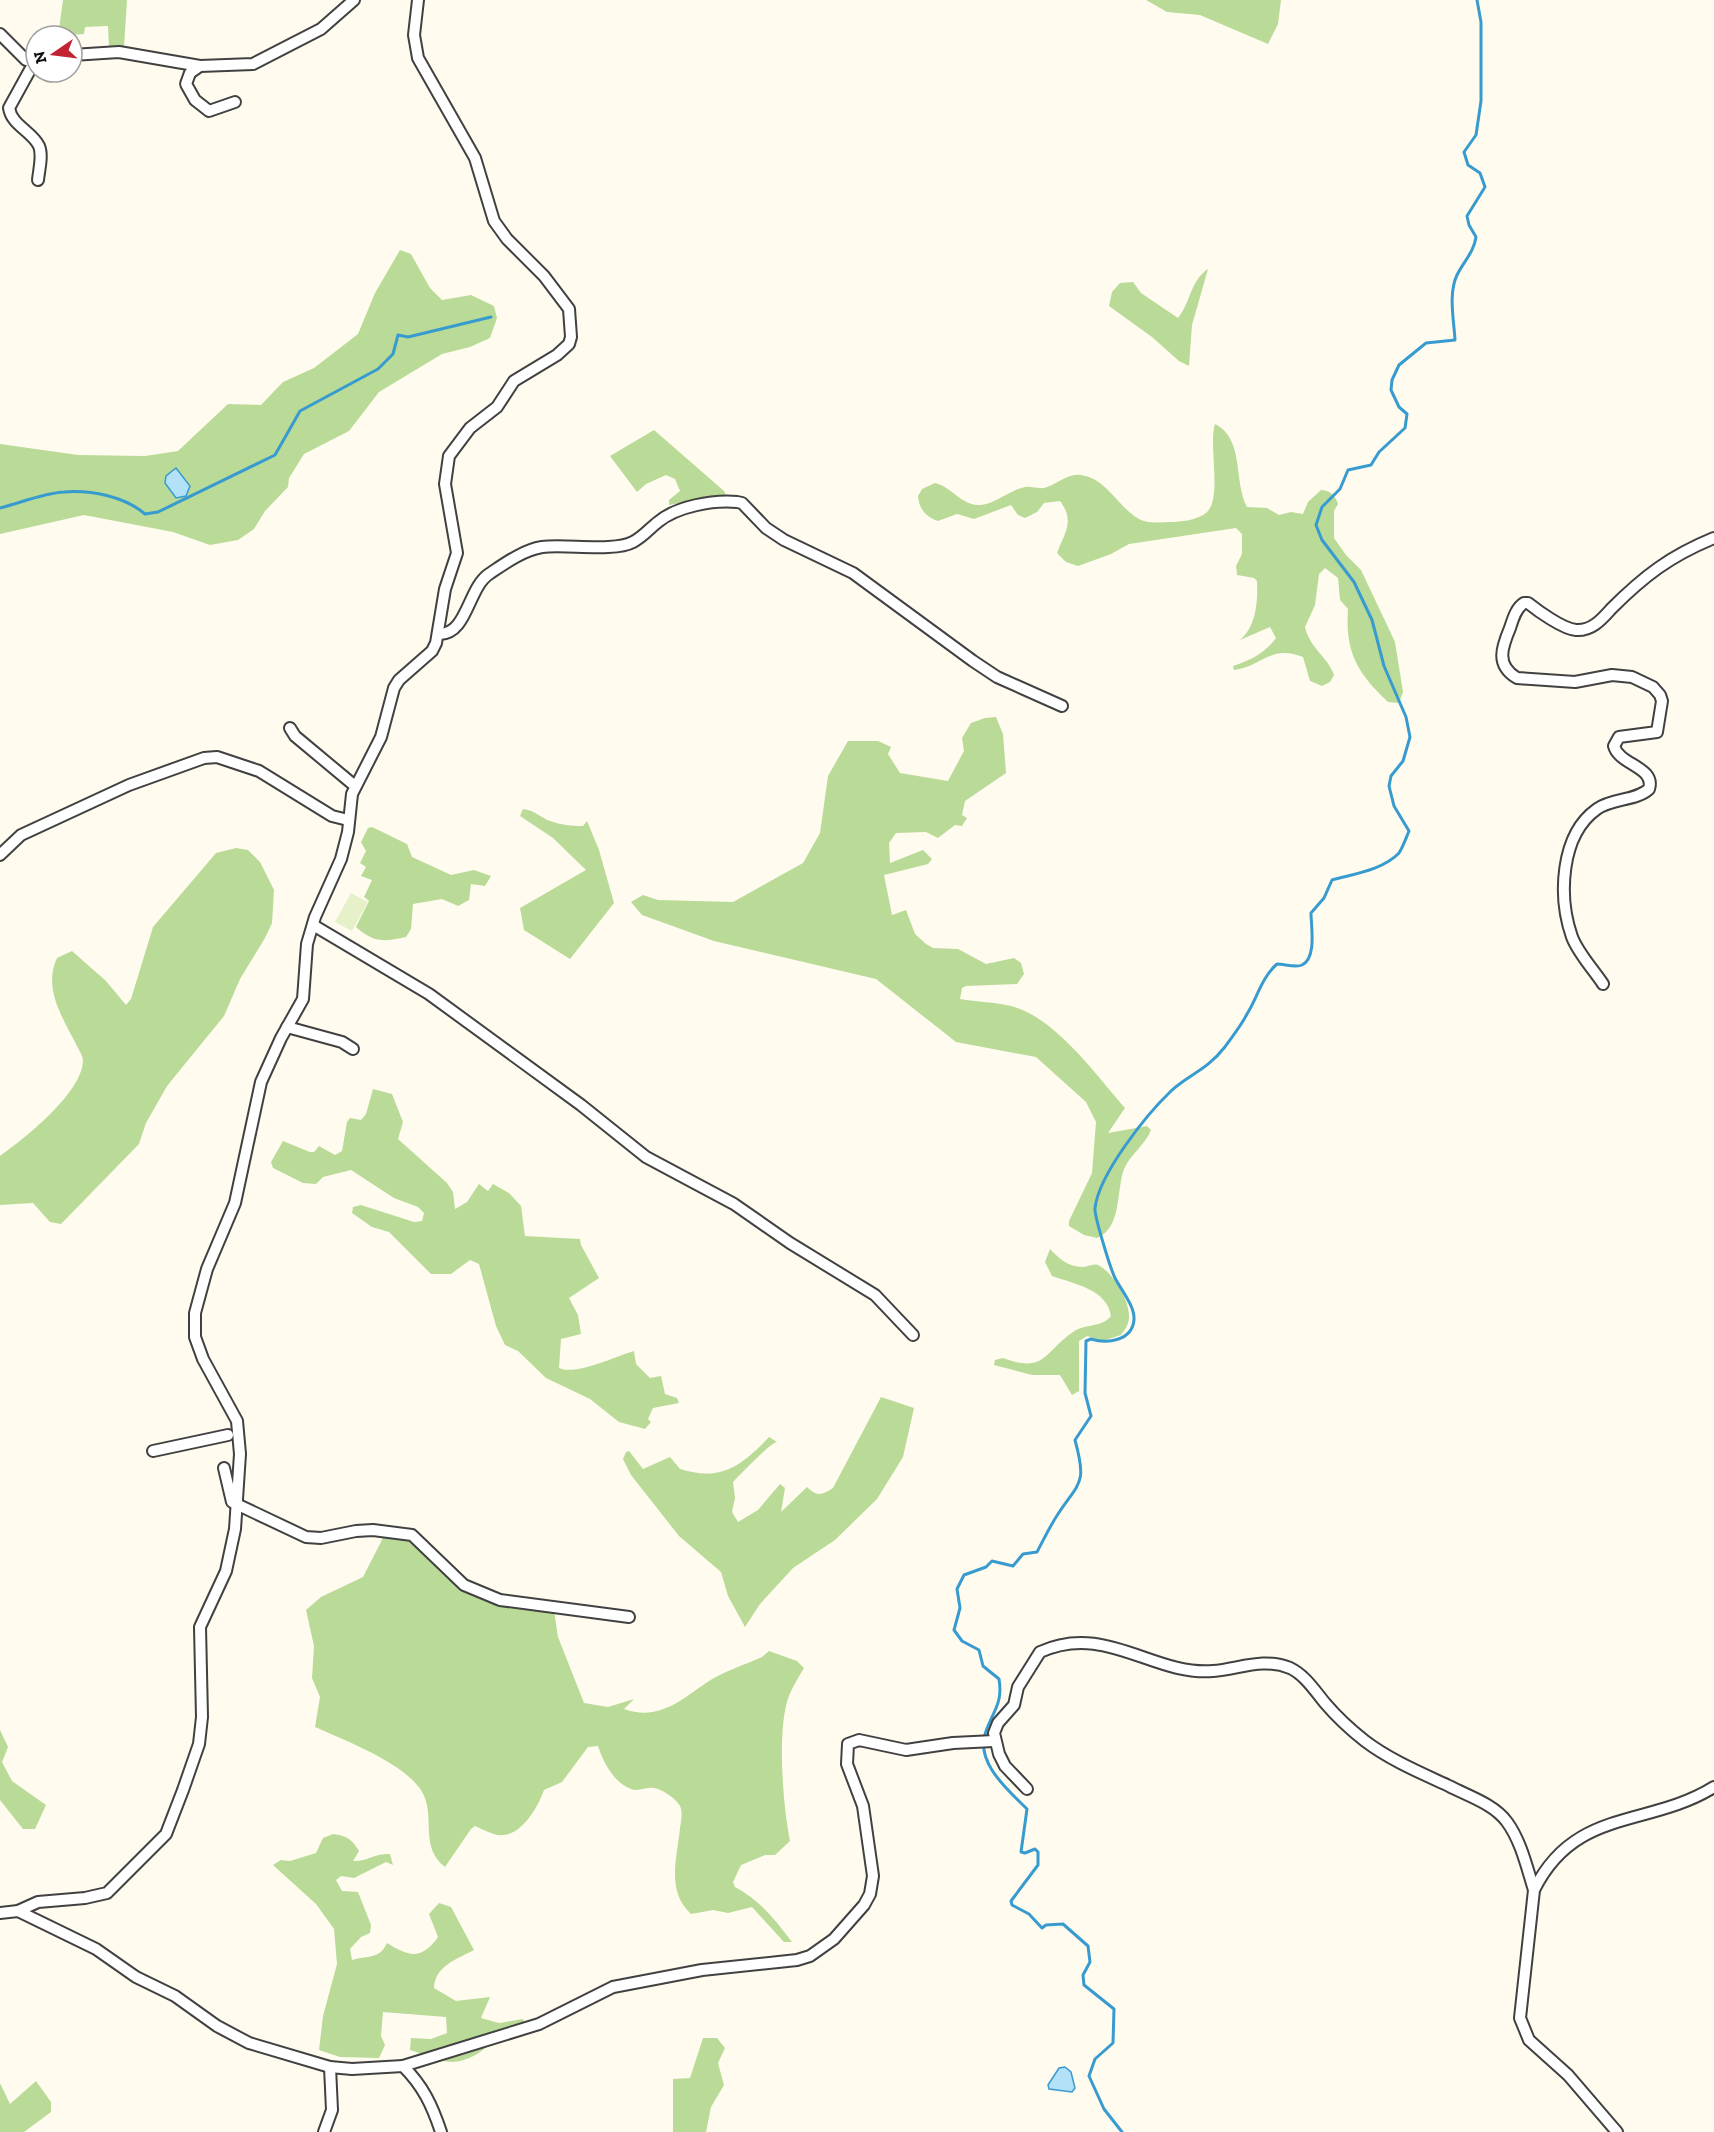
<svg xmlns="http://www.w3.org/2000/svg" width="1714" height="2132" font-family="'Zilla Slab',serif">
<rect width="100%" height="100%" fill="#fffbef"/>
<g fill="#b9db97">
<path d="M63 0H127L124 47H109L108 26 85 27 84 34 58 36Z"/>
<path d="M1146 0H1281L1278 24 1268 44 1200 15 1167 12Z"/>
<path d="M400 250 411 254 430 288 442 300 471 295 494 306 497 318 490 338 470 347 442 354 379 392 349 431 304 454 289 478 288 487 265 511 254 529 238 540 210 545 173 532 84 515 0 534V444L78 455 145 456 178 451 228 404 261 405 283 382 314 368 358 334 375 293Z"/>
<path d="M1208 269 1192 325 1189 366 1179 361 1152 337 1109 306 1112 292 1120 283 1133 282 1141 293 1178 318C1191 302 1190 281 1208 269Z"/>
<path d="M1215 424C1245 439 1233 481 1247 507L1267 508 1279 515 1291 512 1303 514 1308 502 1321 490C1331 491 1335 495 1338 504L1334 511V538L1346 555 1361 570 1395 642 1403 692 1399 703 1388 702C1357 673 1345 652 1348 609L1340 600 1338 578 1325 568 1319 574 1315 605 1305 627C1310 649 1328 657 1334 675L1330 682 1322 686 1310 681 1303 657C1270 644 1261 667 1234 670L1233 666C1251 660 1265 653 1276 638L1270 627 1240 640C1256 627 1258 602 1257 581L1254 578 1237 575 1236 566 1242 554V534L1236 528 1129 544 1111 554 1078 566 1066 562 1057 553C1065 532 1075 521 1060 501L1044 503 1037 512 1025 518 1018 515 1011 505 974 519 957 514 938 521C926 517 919 509 918 496L922 489 935 483C952 487 960 504 978 505 993 506 1009 490 1025 487 1032 486 1040 490 1047 487 1059 483 1068 473 1081 475 1106 478 1119 508 1139 519 1148 524 1160 522 1170 522 1181 522 1197 520 1206 513 1223 499 1208 446 1215 424Z"/>
<path d="M654 430 724 491 726 495 669 505V500L680 491 675 479 666 475 646 484 637 492 610 456Z"/>
<path d="M996 717 1003 734 1006 773 965 801 962 815 967 818 962 826 955 825 938 838 926 832 896 833 889 843 890 863 923 850 932 859 928 864 884 875 892 915 906 910 915 934 926 944 933 948 958 949 986 964 1014 958 1021 963 1024 974 1017 984 966 986 962 988 960 999C977 1002 995 1002 1011 1006 1055 1017 1096 1075 1125 1108L1108 1133 1147 1126 1151 1130C1145 1145 1130 1155 1124 1169 1116 1191 1122 1228 1097 1238L1084 1235 1069 1226V1221L1092 1173 1096 1122 1086 1102 1036 1057 956 1042 876 979 714 941 642 915 631 902 643 895 658 900 733 902 803 863 820 833 828 776 848 741H878L891 747 888 754 900 773 948 781 964 751 962 738 971 723 985 718Z"/>
<path d="M523 809C534 810 540 817 550 821 561 825 571 826 583 826L587 821 599 850 614 903 570 959 524 930 520 908 586 870 553 838 520 816Z"/>
<path d="M372 827 407 844 412 857 451 875 474 870 491 876 485 886 471 884 469 900 458 906 442 899 413 904 411 929 406 937C384 942 374 943 356 927L369 901 364 897 372 880 361 876 366 867 360 863 366 851 361 842 368 828Z"/>
<path d="M236 848 248 850 260 862 274 890 272 923 265 938 240 979 224 1016 167 1086 146 1123 139 1144 61 1224 50 1222 33 1203 0 1205V1156C24 1139 82 1093 83 1061 83 1055 78 1049 76 1044 62 1017 43 988 57 958L72 951 106 981 126 1005 131 999 153 927 216 853Z"/>
<path d="M373 1089 392 1094 403 1122 398 1139 447 1183 453 1192 455 1209 467 1202 479 1184 488 1191 493 1184 509 1193 521 1206 525 1236 580 1239 581 1245 599 1278 569 1298 578 1315 581 1334 561 1339 559 1368C576 1376 616 1356 634 1351L636 1364 650 1378 661 1376 665 1394 677 1398 679 1403 653 1408 648 1419 651 1422 645 1429 619 1422 590 1399 546 1378 518 1351 505 1345 496 1326 479 1264 470 1260 451 1274H431L389 1232 372 1227 352 1213 353 1207 361 1205 414 1222 422 1221 424 1213 418 1207 394 1198 351 1170 323 1177 316 1184 303 1183 273 1168 271 1162 283 1141 310 1152H314L319 1146 335 1155 342 1151 347 1122 350 1118 361 1120 366 1114Z"/>
<path d="M1050 1249C1058 1258 1069 1267 1082 1267 1089 1267 1093 1262 1100 1266 1114 1274 1134 1307 1128 1323 1127 1327 1123 1332 1121 1335L1102 1341 1087 1336 1079 1341V1391L1072 1395 1060 1375H1032L994 1365 995 1360 1003 1358C1045 1374 1044 1352 1073 1332 1085 1323 1102 1328 1111 1316 1107 1289 1074 1284 1052 1276L1045 1262Z"/>
<path d="M881 1397 914 1408 903 1457 877 1499 835 1540 793 1568 760 1604 745 1627 728 1596 721 1572 679 1536 631 1475 623 1459 626 1452 629 1451 643 1469 670 1457 680 1469C722 1482 742 1465 769 1437L777 1442C770 1443 741 1474 733 1482L735 1498 732 1512 738 1522 758 1510 780 1484 785 1488 781 1512 807 1487C817 1497 822 1495 833 1488Z"/>
<path d="M382 1529 414 1532 455 1574 485 1592 553 1604 558 1637 584 1703 608 1707 634 1699 624 1709C658 1721 680 1701 706 1683 722 1672 744 1665 762 1657L769 1651 797 1661 804 1668C797 1680 789 1692 786 1706 778 1740 783 1806 790 1841L775 1855H765L741 1865 733 1882 735 1887C760 1900 775 1920 792 1942H784L752 1907 728 1913 713 1910 691 1914C666 1891 677 1859 680 1828 681 1821 683 1812 680 1806 676 1798 661 1789 654 1788 646 1787 638 1792 631 1789 614 1783 603 1762 598 1746L588 1747 562 1782 544 1790C538 1807 521 1838 498 1835 491 1834 482 1829 475 1826L471 1829 445 1867C418 1846 437 1815 421 1790 402 1762 346 1741 315 1727L320 1697 312 1678 314 1646 306 1610 321 1597 363 1577 382 1540Z"/>
<path d="M0 1730 8 1747 2 1762 12 1781 46 1805 35 1829H23L0 1800Z"/>
<path d="M333 1834C347 1836 352 1839 359 1851L353 1861C366 1862 375 1853 390 1854L393 1865 386 1862 354 1878 341 1876 336 1880 342 1891 358 1892 371 1925 370 1933 361 1937 350 1949 352 1960C368 1955 379 1960 387 1943 408 1956 421 1961 438 1937L429 1914 439 1903 451 1907 474 1950C457 1959 435 1966 434 1988L456 2001 490 1997 481 2018 499 2023 523 2019 528 2030C517 2037 504 2038 493 2043 487 2046 482 2051 477 2054 449 2070 437 2058 410 2050L411 2038 431 2039 447 2033 446 2017 383 2012 381 2036 385 2045 379 2058 340 2057 319 2050 323 2016 337 1964 334 1929 316 1904 273 1865 281 1860 290 1861 316 1853 323 1838Z"/>
<path d="M703 2038H717L725 2048 718 2063 724 2085 711 2107 706 2132H673V2079L690 2078Z"/>
<path d="M36 2081 51 2102V2112L24 2132H0V2083L10 2104Z"/>
</g>
<path fill="#e6f1ca" d="M351 893 368 902 352 931 335 922Z"/>
<g fill="#b3e1f7" stroke="#389bd0" stroke-width="1.5">
<path d="M176 468 190 486 186 496 176 498 165 483 166 476Z"/>
<path d="M1065 2067 1071 2072 1075 2088 1072 2092 1049 2089 1048 2085 1059 2068Z"/>
</g>
<g fill="none" stroke-linecap="round" stroke-linejoin="round">
<g stroke="#389bd0" stroke-width="3">
<path d="M0 508C20 503 44 493 64 492 91 490 124 496 145 514L158 512 275 455 300 411 378 369 393 354 398 335 408 337 491 317"/>
<path d="M1122 2132 1104 2109 1089 2076 1095 2059 1113 2043 1114 2009 1084 1985 1083 1975 1090 1962 1088 1946 1063 1924 1046 1925 1042 1928 1029 1914 1012 1905 1011 1901 1038 1865V1852L1035 1849 1025 1853 1021 1852 1027 1809C1008 1790 974 1762 986 1731 994 1710 1003 1702 999 1679L983 1666 979 1650 962 1641 954 1630 960 1608 957 1589 964 1575 986 1567 992 1561 1013 1566 1023 1554 1037 1552C1044 1539 1050 1526 1058 1514 1080 1481 1087 1484 1075 1440L1091 1416 1085 1393 1086 1341 1091 1339C1107 1344 1132 1341 1134 1320 1135 1306 1121 1290 1115 1278 1111 1270 1094 1216 1095 1208 1099 1174 1146 1115 1171 1091 1188 1075 1207 1070 1224 1048 1232 1037 1241 1026 1247 1014 1257 998 1262 977 1277 964 1284 964 1296 968 1302 965 1317 958 1311 926 1311 913L1324 898 1332 880C1353 874 1383 870 1399 853 1403 847 1406 838 1409 831L1394 806 1389 786 1391 776 1403 761 1410 737 1406 717 1384 666 1372 620 1354 582 1322 540 1316 525 1322 507 1340 489 1348 470 1371 465 1379 452 1405 428 1407 414 1399 407 1391 390 1392 380 1399 365 1426 343 1455 340C1454 320 1448 294 1457 275 1464 261 1474 252 1476 237L1469 225 1467 216 1485 187 1480 173 1468 165 1464 152 1476 135 1481 101V22L1477 0"/>
</g>
<defs>
<g id="street">
<path d="M0 34 26 60 36 59"/>
<path d="M72 55 119 52 200 66 253 64 321 29 354 0"/>
<path d="M36 59 9 108C12 126 32 131 39 146 43 155 39 170 38 180"/>
<path d="M200 66 190 73 186 84 195 100 209 111 235 102"/>
<path d="M439 634C467 635 468 588 489 574 504 564 523 550 542 547 566 544 614 552 633 542 643 537 650 528 658 522 677 506 713 500 737 502L742 503 766 528 784 540 853 573 973 661 997 677 1062 706"/>
<path d="M290 728 295 736 355 786"/>
<path d="M0 855 21 835 129 785 204 758 217 757 259 771 332 816 348 820"/>
<path d="M313 925 429 994 581 1105 646 1157 734 1204 790 1243 875 1295 913 1335"/>
<path d="M1603 984C1593 969 1578 953 1572 937 1558 897 1560 835 1597 809 1612 798 1636 801 1649 789 1656 767 1619 765 1614 746L1619 737 1657 732 1662 701 1660 695 1653 687 1632 677 1612 675 1575 682 1517 678C1495 665 1502 647 1510 628 1513 619 1516 608 1524 603H1528C1538 611 1563 629 1576 630 1592 631 1602 619 1611 609 1644 576 1670 556 1714 538"/>
<path d="M287 1027 342 1042 353 1049"/>
<path d="M153 1451 228 1435"/>
<path d="M224 1468 232 1502 306 1537 321 1538 356 1531 373 1530 412 1535 464 1585 500 1600 629 1617"/>
<path d="M1027 1789 1005 1766 999 1754 994 1733 998 1723 1014 1705 1018 1687 1040 1652C1105 1622 1153 1676 1213 1671 1239 1669 1263 1657 1290 1668 1305 1675 1315 1691 1325 1703 1336 1716 1351 1730 1365 1741 1390 1760 1421 1773 1449 1786 1468 1796 1494 1804 1507 1822 1521 1841 1527 1868 1534 1890"/>
<path d="M18 1911 96 1949 136 1977 175 1996 217 2026 249 2043 330 2067 352 2069 403 2066C423 2086 432 2105 441 2132"/>
<path d="M0 1913 18 1911 38 1902 85 1898 107 1893 166 1834 183 1790 199 1744 202 1717 200 1627 226 1571 235 1529 240 1454 237 1421 203 1359 195 1337V1313L207 1269 235 1203 261 1082 281 1038 303 999 307 944 315 917 341 859 348 832 352 794 381 737 394 688 399 680 432 651 436 643 445 589 457 553 445 484 449 456 470 428 497 407 514 381 557 355 569 344 571 337 569 309 544 276 507 239 494 221 475 158 418 58 414 35 418 0"/>
<path d="M403 2066 539 2024 613 1987 702 1970 797 1960 810 1956 834 1939 864 1905 870 1894 873 1876 863 1806 847 1764 848 1744 859 1740 906 1750 953 1743 994 1741"/>
<path d="M324 2132 332 2110 330 2067"/>
<path d="M1617 2132 1568 2075 1529 2040 1520 2018 1534 1890C1575 1807 1648 1828 1714 1787"/>
</g>
</defs>
<use href="#street" stroke="#414141" stroke-width="14"/>
<use href="#street" stroke="#fff" stroke-width="10"/>
</g>
<g transform="translate(54 54) rotate(256)"><circle r="28" fill="#ffffff" stroke="#9f9f9f" stroke-width="1.5"/>
<path d="M0-4.5L10 22L0 15L-10 22Z" fill="#c12332"/>
<text y="-9" font-size="16" font-weight="bold" text-anchor="middle" fill="#0e0e0e">N</text>
</g>
</svg>
